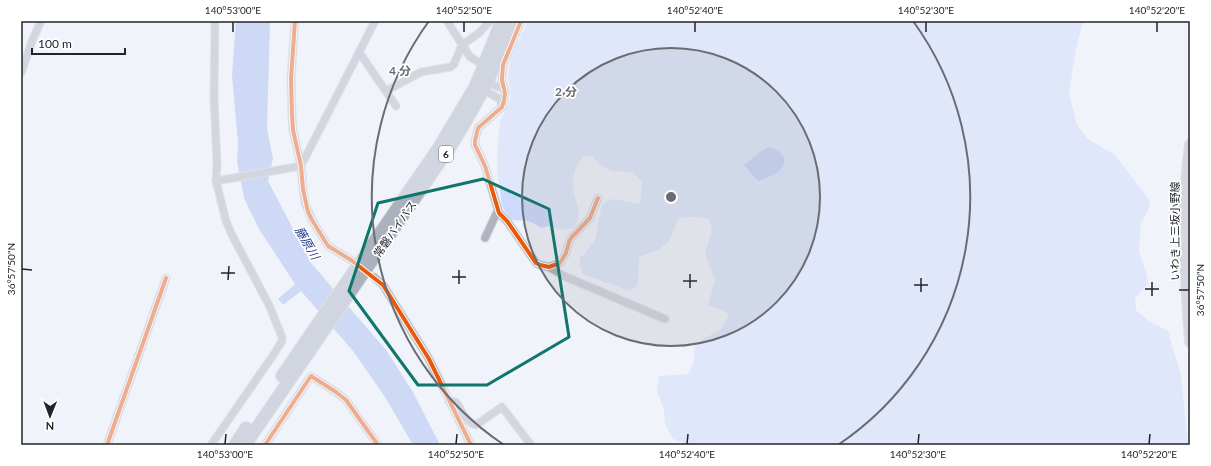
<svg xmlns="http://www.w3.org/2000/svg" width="1211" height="466" font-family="Lato,'Noto Sans JP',sans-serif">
<rect width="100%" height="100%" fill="#f1f3fa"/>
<path fill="#cddafb" d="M527 21H1083L1076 49 1069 92 1077 125 1088 139 1115 155 1148 198 1150 205 1147 213 1141 222 1139 251 1147 276 1148 284 1135 298 1136 310 1149 321 1168 331 1181 375 1188 445H689L673 439 665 424 664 410 657 391 659 376 688 374 693 364 695 344 721 329 729 315 725 311 708 305 715 280 705 254 712 229 708 218 689 217 678 219 669 241 658 250 639 257 638 285 630 291 583 274 580 267V258L585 253 595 240 602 204 613 199 640 204 642 182 633 172C611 171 607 173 592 156H584C577 163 571 177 573 188 574 198 581 209 578 219 577 222 575 225 574 228L561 230 548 226 542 228 529 221 510 220 502 206 497 169 498 143 500 121 511 98 508 78 511 55 525 28Z"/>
<g fill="#a5baf0">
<path d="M236 21H270L267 129 273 158 268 181 311 263 386 350 413 392 440 445H413L385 397 353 351 301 291 283 305 278 299 295 284 259 229 244 198 237 161 238 143 232 75Z"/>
<path d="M769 147C775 149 781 151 784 158 788 171 767 178 758 181L744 165C752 159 760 151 769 147Z"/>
</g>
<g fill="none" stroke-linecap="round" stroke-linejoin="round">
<defs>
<g id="street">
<path d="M295 21 291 79 292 114 293 130 301 166 303 189 305 203 312 220 328 246 351 260"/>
<path d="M447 21 470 57 484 65"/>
<path d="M521 21 503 65 502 80 505 93 504 101 502 107 478 128 475 141V145L485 166 499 213 507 221 536 263 540 265 549 267 560 263 566 253 569 242 571 238 590 218 598 198"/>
<path d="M359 52 396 106"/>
<path d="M21 73 32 41 41 21"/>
<path d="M489 77C491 85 496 87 504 88"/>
<path d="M483 90 500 99 502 107"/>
<path d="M386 91 421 72 451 67 454 64 462 45 479 33 490 21"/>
<path d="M301 163 304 160 375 21"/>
<path d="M216 181 301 166"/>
<path d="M485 238 498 210"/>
<path d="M549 267 564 276 665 319"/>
<path d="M374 277 383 285 429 359 471 445"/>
<path d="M449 401 456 402C462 410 465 422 476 425L502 407 531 445"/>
<path d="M107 445 166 278"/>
<path d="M211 445 274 354 282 341V337L269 305 233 237 226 221 216 181 217 164 214 98 215 21"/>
<path d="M265 445 311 376 336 392 346 400 378 445"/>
</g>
<path id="primary" d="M1190 144C1181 209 1185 277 1190 342"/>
<g id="highway">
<path d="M282 376 438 149 475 87 496 35 501 21"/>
<path d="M235 445 246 428"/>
<path d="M245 445 454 141C477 103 499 64 511 21"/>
</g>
</defs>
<use href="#street" stroke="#cccfd4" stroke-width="9"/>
<use href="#primary" stroke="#cccfd4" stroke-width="12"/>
<use href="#highway" stroke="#cccfd4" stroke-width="14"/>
<use href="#street" stroke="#b0b4bf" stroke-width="7"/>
<use href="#primary" stroke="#b1b7c3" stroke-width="10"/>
<use href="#highway" stroke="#acb1be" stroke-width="12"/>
<defs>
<g id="cycleway">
<path d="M295 21 291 79 292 114 293 130 301 166 303 189 308 212 312 220 328 246 351 260 383 285 429 359 471 445"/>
<path d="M521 21 503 65 502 80 505 93 504 101 502 107 478 128 475 141V145L485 166 499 213 507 221 536 263 540 265 549 267 560 263 566 253 569 242 571 238 590 218 598 198"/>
<path d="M107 445 166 278"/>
<path d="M265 445 311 376 336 392 346 400 378 445"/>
</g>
</defs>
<use href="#cycleway" stroke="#fff" stroke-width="6"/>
<use href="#cycleway" stroke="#e8590c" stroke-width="4"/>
</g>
<path d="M0 0H1211V466H0ZM483 179 549 209 569 337 487 385H418L349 291 378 203Z" fill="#f1f3fa" fill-opacity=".55" fill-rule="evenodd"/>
<path fill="none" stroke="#0f766e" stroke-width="3" stroke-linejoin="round" d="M483 179 549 209 569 337 487 385H418L349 291 378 203Z"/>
<path fill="none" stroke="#21242c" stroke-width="1.5" d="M233 32V22M464 32V22M695 32V22M926 32V22M1157 32V22M22 269 32 270M221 273H235M452 277H466M228 280 229 266M683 281H697M459 284V270M914 285H928M690 288V274M1145 289H1159M1179 290H1189M921 292V278M1152 296V282M225 444 226 434M456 444 457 434M687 444 688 434M918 444 919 434M1149 444 1150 434"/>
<circle cx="671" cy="197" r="149" fill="#6a6c74" fill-opacity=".12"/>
<g fill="none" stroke="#6a6c74" stroke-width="2">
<circle cx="671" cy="197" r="149"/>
<path d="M504 445A299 299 0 0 1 429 21M913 21A299 299 0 0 1 838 445"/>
</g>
<g text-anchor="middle" stroke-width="3.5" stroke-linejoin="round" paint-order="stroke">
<rect fill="#fff" stroke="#64666b" stroke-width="1" x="439" y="146" width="14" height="16" rx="3"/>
<g font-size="10" font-weight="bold" fill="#21242c">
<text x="446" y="158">6</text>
</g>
<g font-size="11" fill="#21242c" stroke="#fff">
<text transform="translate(395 229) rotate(-55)" y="4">常磐バイパス</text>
<text transform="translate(1175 231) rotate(-90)" y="4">いわき上三坂小野線</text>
</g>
<g font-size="12" font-style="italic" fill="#233c91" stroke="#fff">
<text transform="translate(307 243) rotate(60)" y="4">藤原川</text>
</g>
</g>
<circle cx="671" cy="197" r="6" fill="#6a6c74" stroke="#fff" stroke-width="2"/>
<g font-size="12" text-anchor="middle" font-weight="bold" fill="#6a6c74" stroke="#fff" stroke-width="3.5" stroke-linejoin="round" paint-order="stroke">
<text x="400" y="75">4 分</text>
<text x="566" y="96">2 分</text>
</g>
<rect width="1211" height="466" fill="none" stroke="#ffffff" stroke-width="44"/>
<g transform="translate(50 416) rotate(181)" stroke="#ffffff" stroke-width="3" paint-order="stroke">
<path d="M0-3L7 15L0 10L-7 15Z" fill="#21242c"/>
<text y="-6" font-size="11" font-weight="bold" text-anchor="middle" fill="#21242c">N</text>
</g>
<path d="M32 48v6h93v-6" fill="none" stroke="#21242c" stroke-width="2"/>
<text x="38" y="48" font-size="12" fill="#21242c" stroke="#ffffff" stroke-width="3" paint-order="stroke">100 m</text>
<rect x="22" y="22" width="1167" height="422" fill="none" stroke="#21242c" stroke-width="1.5"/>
<g font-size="10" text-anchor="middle" fill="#21242c">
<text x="233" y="14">140°53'00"E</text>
<text x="464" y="14">140°52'50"E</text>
<text x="695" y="14">140°52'40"E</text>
<text x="926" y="14">140°52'30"E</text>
<text x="1157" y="14">140°52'20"E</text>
<text transform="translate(11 269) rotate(-90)" y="4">36°57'50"N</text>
<text transform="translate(1200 290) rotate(-90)" y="4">36°57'50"N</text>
<text x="225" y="458">140°53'00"E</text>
<text x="456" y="458">140°52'50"E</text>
<text x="687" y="458">140°52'40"E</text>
<text x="918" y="458">140°52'30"E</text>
<text x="1149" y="458">140°52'20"E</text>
</g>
</svg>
